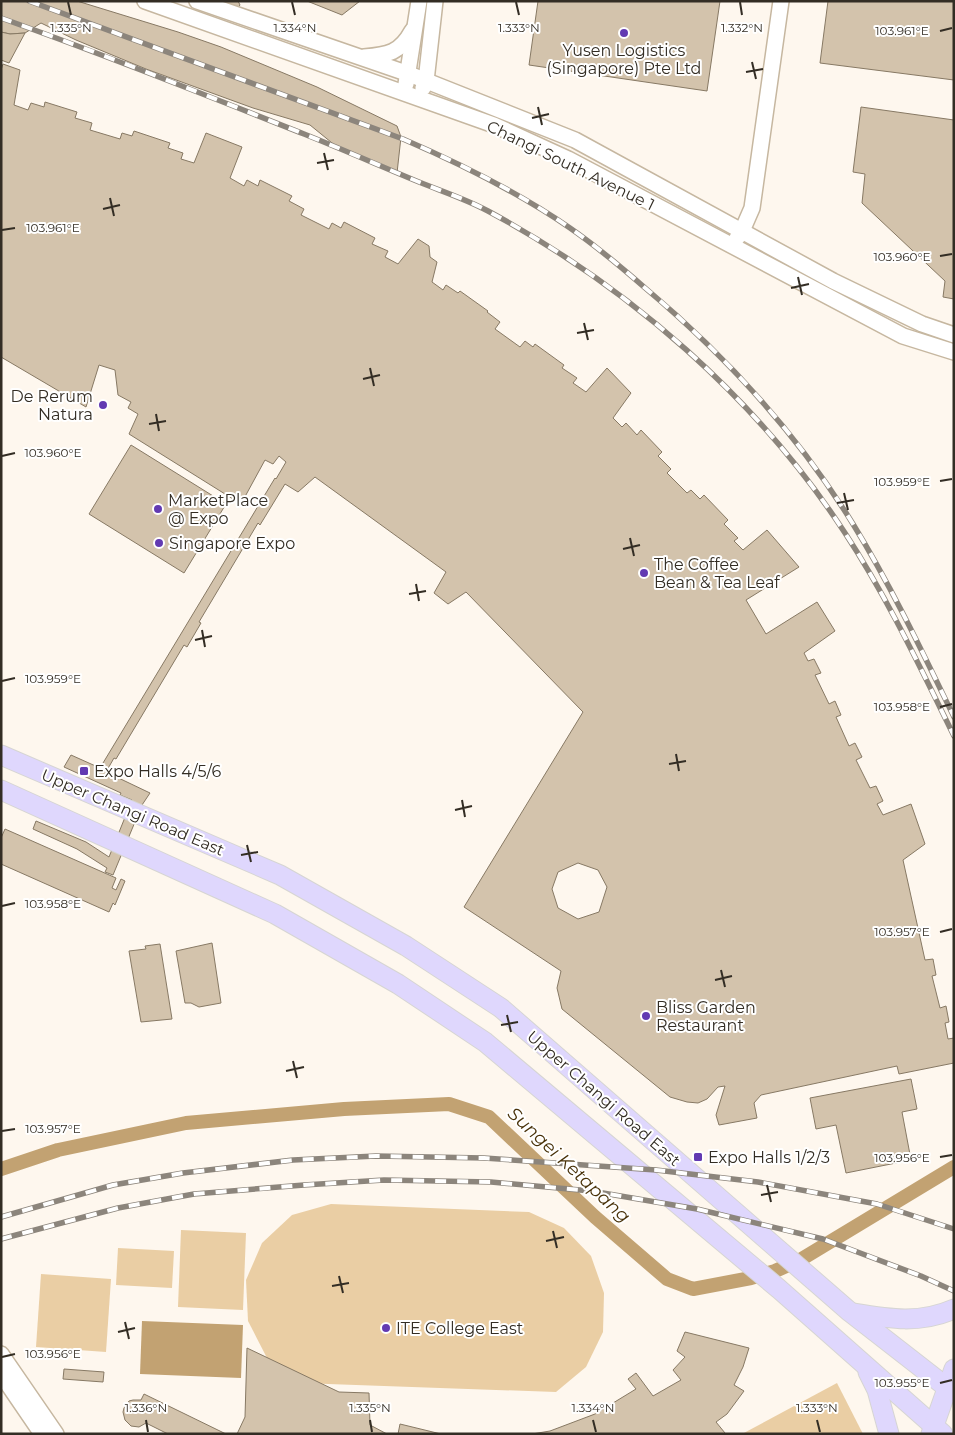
<svg xmlns="http://www.w3.org/2000/svg" width="955" height="1435" font-family="Montserrat,sans-serif">
<rect width="100%" height="100%" fill="#fef7ee"/>
<g fill="#eacea4">
<path d="M331 1204 529 1212 564 1228 591 1256 604 1293 603 1332 586 1367 556 1392 300 1383 267 1358 248 1321 246 1280 262 1243 292 1215Z"/>
<path d="M181 1230 246 1233 243 1310 178 1307Z"/>
<path d="M118 1248 174 1251 172 1288 116 1285Z"/>
<path d="M41 1274 111 1279 106 1352 36 1347Z"/>
<path d="M837 1383 863 1434H742Z"/>
</g>
<path fill="#c2a272" d="M142 1321 243 1325 241 1378 140 1374Z"/>
<g fill="none" stroke-linecap="round" stroke-linejoin="round">
<path stroke="#c2a272" stroke-width="14" d="M1 1169 58 1150 186 1123 344 1109 449 1104 489 1117 595 1217 667 1279 693 1289 751 1278 775 1271 800 1260 954 1167"/>
</g>
<g fill="#d3c3ac" stroke="#877964" fill-rule="evenodd">
<path d="M1 1H77L178 32 221 47 317 87 397 126 401 137 397 173 337 147 310 125 253 108 146 69 76 40 41 23 25 33 10 34 1 32Z"/>
<path d="M203 1H238L240 5 235 11Z"/>
<path d="M307 1H360L342 15Z"/>
<path d="M538 1H720L707 91 529 65Z"/>
<path d="M828 1H954V80L820 63Z"/>
<path d="M1 32 10 34 25 33 9 63 1 60Z"/>
<path d="M3 64 20 70 14 105 28 110 31 103 44 107 45 102 77 112 75 118 92 123 90 130 120 139 122 133 132 136 134 131 170 143 168 148 183 153 181 159 194 163 206 133 242 147 230 178 244 186 247 180 258 186 260 180 292 196 289 201 304 209 301 215 329 229 332 223 341 228 344 222 375 238 372 244 388 251 385 257 398 264 418 239 429 246 430 257 437 262 432 282 443 290 446 285 458 293 460 291 488 311 487 312 500 322 495 329 520 347 525 341 533 347 535 344 564 365 562 368 577 378 573 383 586 392 607 368 631 393 613 418 622 427 626 423 637 435 641 430 662 452 658 456 671 469 667 473 687 493 691 490 700 499 704 495 728 520 724 524 738 538 734 541 743 550 767 530 799 567 746 600 766 634 817 602 835 631 804 653 808 661 814 659 821 673 815 675 829 704 835 701 841 715 836 717 849 746 855 743 862 757 856 760 870 788 876 786 883 801 877 804 883 815 911 804 925 844 903 860 925 960 933 959 936 975 932 976 940 1008 946 1006 949 1022 945 1023 948 1039 954 1038V1063L899 1074 897 1066 761 1095 754 1103 757 1118 719 1125 716 1115 725 1086 718 1087 707 1099 698 1103 687 1102 670 1097 562 1009 557 988 561 971 464 907 583 712 466 592 448 604 434 593 446 572 315 477 298 492 285 484 260 525 258 523 199 622 201 623 187 647 184 645 116 759 114 758 106 772 150 793 142 805 113 875 105 872 107 868 77 849 33 829 36 821 86 842 109 857 132 800 120 795 121 793 64 767 71 755 100 768 275 478 276 479 286 462 279 456 273 464 265 460 241 504 129 434 138 414 128 408 131 402 118 395 115 370 99 365 86 407 1 357V70ZM578 863 598 870 607 887 599 912 578 919 558 908 552 889 558 872Z"/>
<path d="M861 107 954 120V299L943 297 945 281 862 203 865 174 853 172Z"/>
<path d="M131 445 226 504 184 573 89 514Z"/>
<path d="M5 829 116 878 112 888 116 890 121 879 125 881 115 905 113 903 109 912 1 864V838Z"/>
<path d="M212 943 221 1003 199 1007 191 1003H185L176 951Z"/>
<path d="M160 944 172 1019 141 1022 129 951 146 949 145 946Z"/>
<path d="M911 1079 917 1109 902 1112 911 1160 846 1173 836 1125 816 1129 810 1098Z"/>
<path d="M685 1332 749 1348 743 1367 734 1385 744 1391 727 1414 716 1422 725 1433 724 1434H532L550 1431 595 1414 636 1389 628 1379 636 1373 653 1396 681 1380 673 1370 685 1357 677 1351Z"/>
<path d="M247 1348 339 1392 369 1393 370 1425 387 1434H237L245 1417Z"/>
<path d="M64 1369 104 1372 103 1382 63 1379Z"/>
<path d="M144 1394 226 1434H168L146 1423 139 1427 131 1426 125 1420 123 1412 124 1408 129 1401 133 1400H141Z"/>
<path d="M400 1424 441 1434H398Z"/>
</g>
<g fill="none" stroke-linecap="round" stroke-linejoin="round">
<defs>
<g id="minor">
<path d="M145 1 494 125 568 159 903 336 954 352"/>
<path d="M197 1 409 74 575 140 833 281 922 324 954 335"/>
<path d="M364 57C388 55 400 53 412 31"/>
<path d="M406 84 419 1"/>
<path d="M423 88 426 81 435 1"/>
<path d="M737 238 742 231 752 208 781 1"/>
<path d="M1 1354 56 1434"/>
<path d="M1 1374 42 1434"/>
</g>
<g id="major">
<path d="M1 755 280 875 406 946 501 1008 850 1312 954 1393"/>
<path d="M1 790 275 914 398 984 485 1042 779 1289 943 1434"/>
<path d="M854 1313C890 1319 920 1324 954 1309"/>
<path d="M868 1372 877 1390 889 1434"/>
<path d="M931 1434 954 1369"/>
</g>
</defs>
<use href="#minor" stroke="#c6b7a0" stroke-width="18"/>
<use href="#major" stroke="#d6d5d3" stroke-width="21"/>
<use href="#minor" stroke="#fff" stroke-width="15"/>
<use href="#major" stroke="#dfd7fd" stroke-width="19"/>
<defs>
<g id="rail">
<path d="M29 1 403 139C461 164 518 192 570 228 596 246 620 266 644 287 725 355 797 433 853 524 891 586 922 651 954 717"/>
<path d="M1 18C103 54 203 94 304 134 342 149 380 166 419 182 441 191 466 199 488 211 629 287 757 398 845 533 887 597 920 667 954 736"/>
<path d="M1 1217 113 1185 183 1173 293 1160 376 1156 484 1158 656 1170 758 1182 877 1204 954 1229"/>
<path d="M1 1239 118 1208 194 1194 304 1185 384 1180 491 1182 591 1191 697 1209 823 1239 921 1276 954 1291"/>
</g>
</defs>
<use href="#rail" stroke="#8c857c" stroke-width="5.5"/>
<use href="#rail" stroke="#fff" stroke-width="4" stroke-dasharray="11" stroke-linecap="butt"/>
</g>
<path fill="none" stroke="#332d24" stroke-width="2" d="M68 2 71 15M292 2 295 15M516 2 519 15M740 2 742 15M940 31 952 28M752 62 756 79M746 72 763 69M538 107 542 125M532 118 549 114M324 153 328 170M317 163 334 160M110 198 114 216M103 209 120 205M2 230 15 228M940 256 952 254M798 277 802 295M791 288 809 284M584 323 588 340M577 333 594 330M370 368 374 386M363 379 380 375M156 414 159 431M149 424 166 421M2 456 15 453M940 481 952 479M844 493 848 510M837 503 854 500M630 538 634 556M623 549 640 545M416 584 419 601M409 594 426 591M202 630 205 647M195 640 212 636M2 681 15 678M940 707 952 704M676 754 679 771M669 764 686 761M462 800 465 817M455 810 472 806M247 845 251 862M241 855 258 852M2 906 15 903M940 932 952 929M721 970 725 987M715 980 732 976M507 1015 511 1032M501 1025 518 1022M293 1061 297 1078M286 1071 304 1067M2 1131 15 1129M940 1157 952 1155M767 1185 771 1202M761 1195 778 1192M553 1231 557 1248M546 1241 564 1237M339 1276 343 1293M332 1286 349 1283M125 1322 129 1339M118 1332 135 1328M2 1357 15 1354M940 1383 952 1380M146 1420 148 1432M370 1420 372 1432M593 1420 596 1432M817 1420 820 1432"/>
<g fill="#623ab2" stroke="#fff" stroke-width="2">
<circle cx="624" cy="33" r="5"/>
<circle cx="103" cy="405" r="5"/>
<circle cx="158" cy="509" r="5"/>
<circle cx="159" cy="543" r="5"/>
<circle cx="644" cy="573" r="5"/>
<rect x="79" y="766" width="10" height="10" rx="2.5"/>
<circle cx="646" cy="1016" r="5"/>
<rect x="693" y="1152" width="10" height="10" rx="2.5"/>
<circle cx="386" cy="1328" r="5"/>
</g>
<g text-anchor="middle" stroke-width="4" stroke-linejoin="round" paint-order="stroke">
<g font-size="16" fill="#332d24" stroke="#fff" text-anchor="start">
<text x="624" y="56" text-anchor="middle">Yusen Logistics<tspan x="624" dy="18">(Singapore) Pte Ltd</tspan></text>
<text x="93" y="402" text-anchor="end">De Rerum<tspan x="93" dy="18">Natura</tspan></text>
<text x="168" y="506">MarketPlace<tspan x="168" dy="18">@ Expo</tspan></text>
<text x="169" y="549">Singapore Expo</text>
<text x="654" y="570">The Coffee<tspan x="654" dy="18">Bean &amp; Tea Leaf</tspan></text>
<text x="94" y="777">Expo Halls 4/5/6</text>
<text x="656" y="1013">Bliss Garden<tspan x="656" dy="18">Restaurant</tspan></text>
<text x="708" y="1163">Expo Halls 1/2/3</text>
<text x="396" y="1334">ITE College East</text>
</g>
<g font-size="16" fill="#332d24" stroke="#fff">
<text transform="translate(571 165) rotate(26)" y="6">Changi South Avenue 1</text>
<text transform="translate(133 812) rotate(23)" y="6">Upper Changi Road East</text>
<text transform="translate(604 1098) rotate(41)" y="6">Upper Changi Road East</text>
</g>
<g font-size="18" font-style="italic" fill="#483108" stroke="#fff">
<text transform="translate(569 1165) rotate(43)" y="6">Sungei Ketapang</text>
</g>
</g>
<g font-size="12" text-anchor="middle" fill="#332d24" stroke="#fff" stroke-width="4" stroke-linejoin="round" paint-order="stroke">
<text x="71" y="32">1.335°N</text>
<text x="295" y="32">1.334°N</text>
<text x="519" y="32">1.333°N</text>
<text x="742" y="32">1.332°N</text>
<text x="902" y="35">103.961°E</text>
<text x="53" y="232">103.961°E</text>
<text x="902" y="261">103.960°E</text>
<text x="53" y="457">103.960°E</text>
<text x="902" y="486">103.959°E</text>
<text x="53" y="683">103.959°E</text>
<text x="902" y="711">103.958°E</text>
<text x="53" y="908">103.958°E</text>
<text x="902" y="936">103.957°E</text>
<text x="53" y="1133">103.957°E</text>
<text x="902" y="1162">103.956°E</text>
<text x="53" y="1358">103.956°E</text>
<text x="902" y="1387">103.955°E</text>
<text x="146" y="1412">1.336°N</text>
<text x="370" y="1412">1.335°N</text>
<text x="593" y="1412">1.334°N</text>
<text x="817" y="1412">1.333°N</text>
</g>
<rect width="955" height="1435" fill="none" stroke="#332d24" stroke-width="5"/>
</svg>
